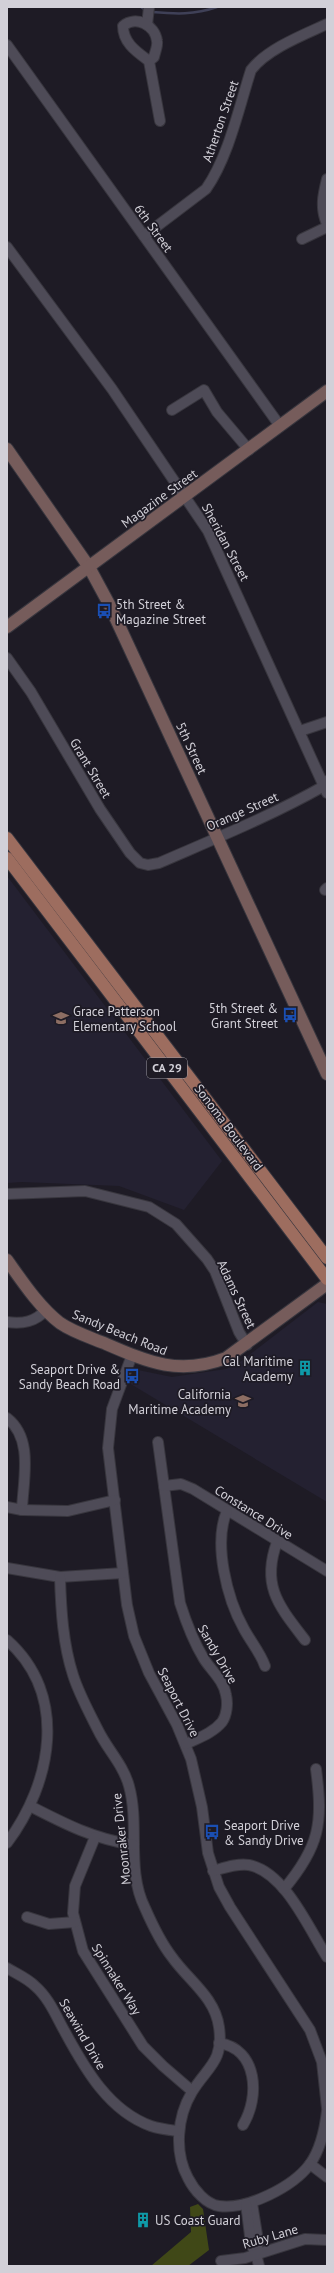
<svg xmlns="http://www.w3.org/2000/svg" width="334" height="2273" font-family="'PT Sans',sans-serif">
<rect width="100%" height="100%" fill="#1e1b25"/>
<g fill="#242131">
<path d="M7 876 222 1161 184 1210 119 1186 22 1182 7 1183Z"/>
<path d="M318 1302 327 1304V1502L129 1383 138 1370 172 1377 226 1369 240 1362Z"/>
</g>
<path fill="#404817" d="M198 2204 203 2209 209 2250 188 2266H151L191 2232 190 2207Z"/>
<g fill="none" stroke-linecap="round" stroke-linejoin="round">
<g stroke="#3f4057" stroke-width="2.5">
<path d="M141 7 144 9"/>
<path d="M152 12C176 14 194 15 217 7"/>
</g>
<defs>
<g id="street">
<path d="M147 25 149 7"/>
<path d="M7 45 280 426"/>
<path d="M149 61 154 57C155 52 158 46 157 41 155 25 136 15 123 26 123 43 137 52 149 61L160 121"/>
<path d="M327 179C323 195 320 208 327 224"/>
<path d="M144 236 206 189C229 156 239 107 251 70 267 49 303 35 327 24"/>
<path d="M302 239 327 227"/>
<path d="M7 247 112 389 208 531 327 793"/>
<path d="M172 410 204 390 217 412 249 450"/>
<path d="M7 658 31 692 100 809 130 853 140 863 148 865 159 863C214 839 271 816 324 786L326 781"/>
<path d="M300 731 327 722"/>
<path d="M325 890 327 888"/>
<path d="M7 1194 85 1191 149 1207 176 1224 207 1259 215 1271 239 1332 247 1345"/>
<path d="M7 1322C23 1324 35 1322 46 1310"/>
<path d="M132 1355 112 1409 108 1448 127 1605 134 1636 149 1673 177 1725 191 1759 202 1807 208 1853 219 1887 230 1907 310 2030 322 2062 327 2108"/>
<path d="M7 1418C34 1439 23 1480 22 1510L7 1507"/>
<path d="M158 1442 180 1603C186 1622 193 1641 204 1659 211 1670 224 1681 226 1695 228 1703 227 1715 222 1722 213 1733 198 1738 186 1744"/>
<path d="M164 1486 181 1484 193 1489 327 1571"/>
<path d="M22 1510 68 1511 115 1500"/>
<path d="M227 1511C213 1543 227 1599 244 1629 251 1642 260 1652 265 1666"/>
<path d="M277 1542C261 1586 279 1606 305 1640"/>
<path d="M7 1568 60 1577 123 1573"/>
<path d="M60 1577C61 1610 63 1644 73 1675 79 1694 89 1712 98 1730 107 1749 123 1764 129 1786 140 1826 126 1870 145 1908 152 1924 161 1943 172 1957 188 1980 215 1997 219 2027 224 2062 207 2067 192 2092 177 2117 174 2152 188 2178 194 2190 206 2204 219 2206 247 2210 293 2187 310 2164 320 2150 325 2128 327 2111"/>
<path d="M7 1640C69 1695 52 1783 7 1843"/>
<path d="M30 1806C65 1824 94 1839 134 1845"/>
<path d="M95 1837 75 1886 73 1913 83 1951 143 2046 163 2066 192 2091"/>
<path d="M213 1871C224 1868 237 1863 249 1865 285 1872 309 1929 327 1957"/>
<path d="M284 1889C320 1846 323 1823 316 1769"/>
<path d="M27 1917 49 1924 75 1922"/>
<path d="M7 1968C17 1974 27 1978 35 1986 49 1998 56 2016 65 2032 85 2069 109 2111 151 2126 160 2129 170 2130 178 2131"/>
<path d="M219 2043C258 2049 260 2097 243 2125"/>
<path d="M310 2164 327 2177"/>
<path d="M252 2203 258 2241 256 2254"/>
<path d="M246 2204 251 2244 256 2254 259 2266"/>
<path d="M221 2261 245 2258 305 2239 327 2240"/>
</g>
<g id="secondary">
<path d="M7 449 89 567 109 604 327 1074"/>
<path d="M7 627 327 391"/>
<path d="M7 1260C22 1281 39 1307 60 1323 73 1332 89 1337 104 1343 148 1362 179 1376 226 1358L327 1284"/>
</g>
<g id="primary">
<path d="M7 838 327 1258"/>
<path d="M7 858 327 1279"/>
</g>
</defs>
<use href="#street" stroke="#38363e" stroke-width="12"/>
<use href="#secondary" stroke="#38363e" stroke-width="14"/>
<use href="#primary" stroke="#38363e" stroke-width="14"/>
<use href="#street" stroke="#4e4b57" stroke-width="10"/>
<use href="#secondary" stroke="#765c5b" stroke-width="12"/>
<use href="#primary" stroke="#9d6d5f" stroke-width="12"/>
</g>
<defs>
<symbol id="bus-bare" viewBox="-9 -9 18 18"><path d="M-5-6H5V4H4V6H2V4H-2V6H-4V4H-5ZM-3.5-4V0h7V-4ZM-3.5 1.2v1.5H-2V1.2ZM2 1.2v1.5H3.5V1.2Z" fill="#1a4fb4" stroke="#1e1b25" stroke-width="2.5" paint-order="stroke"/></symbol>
<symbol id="school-bare" viewBox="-9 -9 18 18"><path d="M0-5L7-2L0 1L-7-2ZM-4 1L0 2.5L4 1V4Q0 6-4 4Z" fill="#8d6e63" stroke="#1e1b25" stroke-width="2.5" paint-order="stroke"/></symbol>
<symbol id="building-bare" viewBox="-9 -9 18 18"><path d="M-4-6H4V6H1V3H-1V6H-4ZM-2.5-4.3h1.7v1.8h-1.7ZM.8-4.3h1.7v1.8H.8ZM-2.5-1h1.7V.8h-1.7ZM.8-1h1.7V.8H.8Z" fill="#0f9aa8" stroke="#1e1b25" stroke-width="2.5" paint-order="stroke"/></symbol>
<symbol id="university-bare" viewBox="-9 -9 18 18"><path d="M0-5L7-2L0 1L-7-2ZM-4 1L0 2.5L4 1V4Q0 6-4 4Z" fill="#8d6e63" stroke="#1e1b25" stroke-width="2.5" paint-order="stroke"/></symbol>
</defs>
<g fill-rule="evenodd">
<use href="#bus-bare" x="93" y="600" width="22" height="22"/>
<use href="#bus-bare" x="279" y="1004" width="22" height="22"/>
<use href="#school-bare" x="50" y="1007" width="22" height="22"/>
<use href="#building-bare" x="294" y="1357" width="22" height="22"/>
<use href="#bus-bare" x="121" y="1365" width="22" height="22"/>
<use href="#university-bare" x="232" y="1390" width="22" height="22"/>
<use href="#bus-bare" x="201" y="1821" width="22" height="22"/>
<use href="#building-bare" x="132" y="2209" width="22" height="22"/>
</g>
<g text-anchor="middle" stroke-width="3.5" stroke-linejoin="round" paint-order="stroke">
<rect fill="#1e1b25" stroke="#9c9aa2" stroke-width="1" x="147" y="1058" width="40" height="20" rx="3"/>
<g font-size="12" font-weight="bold" fill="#d2d0d8">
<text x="167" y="1072">CA 29</text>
</g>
<g font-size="13" fill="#d2d0d8" stroke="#1e1b25">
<text transform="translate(220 121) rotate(-71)" y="5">Atherton Street</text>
<text transform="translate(154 228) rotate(54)" y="5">6th Street</text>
<text transform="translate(159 498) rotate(-36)" y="5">Magazine Street</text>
<text transform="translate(226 542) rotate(62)" y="5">Sheridan Street</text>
<text transform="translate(192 748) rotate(65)" y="5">5th Street</text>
<text transform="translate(91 768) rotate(59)" y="5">Grant Street</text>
<text transform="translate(242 811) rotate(-24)" y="5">Orange Street</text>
<text transform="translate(229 1127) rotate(53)" y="5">Sonoma Boulevard</text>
<text transform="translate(237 1294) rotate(65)" y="5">Adams Street</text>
<text transform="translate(120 1332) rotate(22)" y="5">Sandy Beach Road</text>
<text transform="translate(254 1512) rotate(32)" y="5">Constance Drive</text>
<text transform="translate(218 1654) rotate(60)" y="5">Sandy Drive</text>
<text transform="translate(179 1702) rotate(63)" y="5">Seaport Drive</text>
<text transform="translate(121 1839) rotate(-96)" y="5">Moonraker Drive</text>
<text transform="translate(117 1979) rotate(58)" y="5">Spinnaker Way</text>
<text transform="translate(83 2034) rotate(60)" y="5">Seawind Drive</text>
<text transform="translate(270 2236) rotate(-16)" y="5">Ruby Lane</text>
</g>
<g font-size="13" fill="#d2d0d8" stroke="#1e1b25" text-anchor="start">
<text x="116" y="609">5th Street &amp;<tspan x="116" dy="15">Magazine Street</tspan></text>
<text x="278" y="1013" text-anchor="end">5th Street &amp;<tspan x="278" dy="15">Grant Street</tspan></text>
<text x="73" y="1016">Grace Patterson<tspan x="73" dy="15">Elementary School</tspan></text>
<text x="293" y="1366" text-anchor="end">Cal Maritime<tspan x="293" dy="15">Academy</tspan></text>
<text x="120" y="1374" text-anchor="end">Seaport Drive &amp;<tspan x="120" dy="15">Sandy Beach Road</tspan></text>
<text x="231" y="1399" text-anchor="end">California<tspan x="231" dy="15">Maritime Academy</tspan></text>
<text x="224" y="1830">Seaport Drive<tspan x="224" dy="15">&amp; Sandy Drive</tspan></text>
<text x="155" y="2225">US Coast Guard</text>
</g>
</g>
<rect width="334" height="2273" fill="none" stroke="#d2d0d8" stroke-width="16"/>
</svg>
